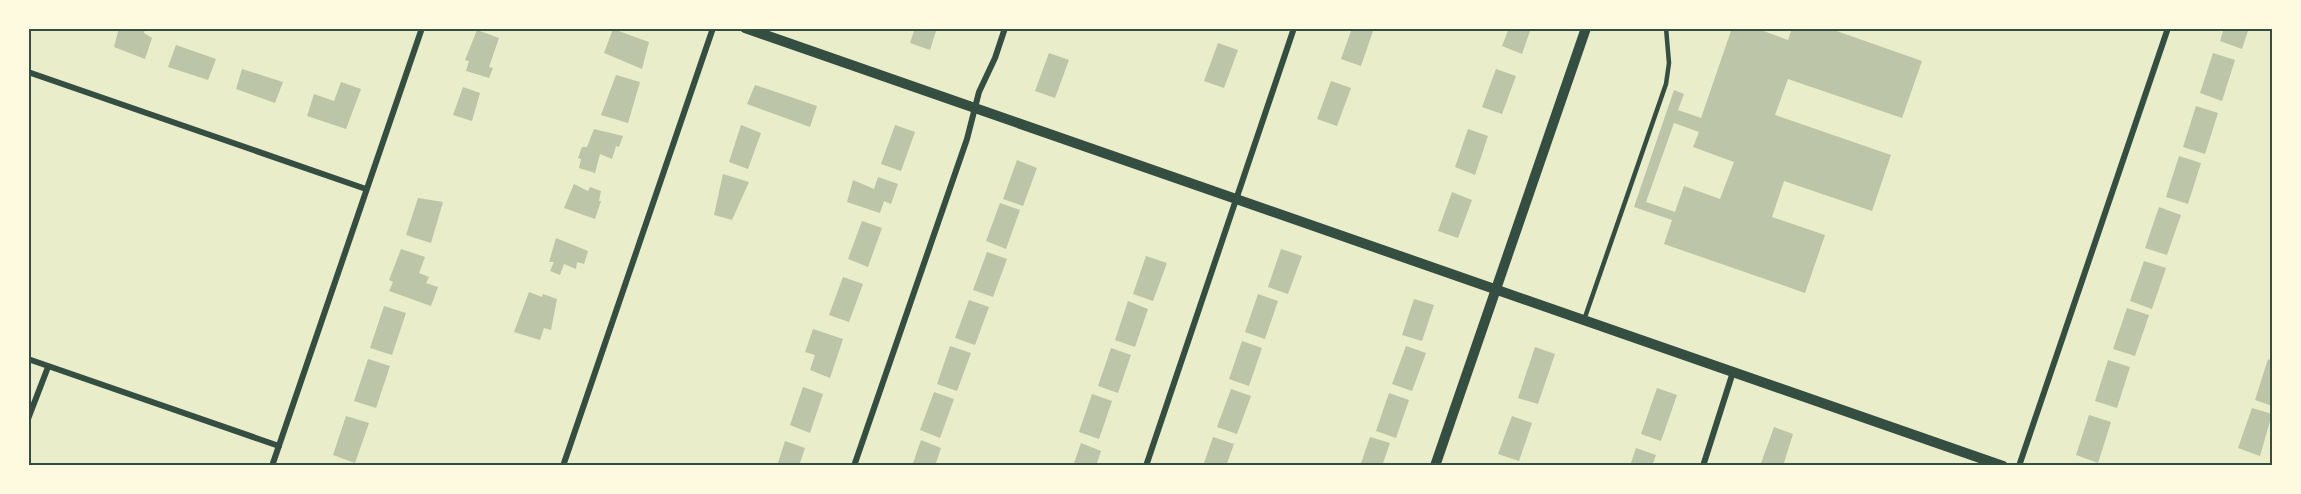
<svg xmlns="http://www.w3.org/2000/svg" width="2301" height="494" font-family="'Work Sans',sans-serif">
<rect width="100%" height="100%" fill="#e9edc9"/>
<g fill="#bcc5a7" fill-rule="evenodd">
<path d="M119 28 129 30 145 28 144 33 152 38 145 59 114 47Z"/>
<path d="M915 28H937L930 50 910 43Z"/>
<path d="M1352 28H1374L1361 66 1341 59Z"/>
<path d="M1509 28H1531L1522 54 1502 46Z"/>
<path d="M1732 28H1755L1788 40 1792 28H1828L1922 61 1902 118 1788 79 1775 115 1891 155 1872 211 1784 181 1772 217 1825 235 1805 293 1664 244 1672 220 1634 207 1674 90 1684 94 1678 110 1701 118ZM1674 123 1699 132 1693 147 1734 162 1720 199 1684 186 1675 212 1646 202Z"/>
<path d="M2224 28H2249L2242 49 2220 41Z"/>
<path d="M613 29 649 42 642 69 604 53Z"/>
<path d="M477 30 499 38 489 67 493 68 489 78 466 71 469 61 465 60Z"/>
<path d="M1218 43 1238 50 1224 88 1204 81Z"/>
<path d="M176 45 216 59 208 80 168 67Z"/>
<path d="M1049 53 1069 60 1055 98 1035 91Z"/>
<path d="M2213 53 2235 60 2222 101 2200 93Z"/>
<path d="M242 69 283 82 275 103 236 89Z"/>
<path d="M1496 69 1516 76 1502 114 1482 107Z"/>
<path d="M616 75 640 82 628 123 601 115Z"/>
<path d="M1331 81 1351 88 1337 126 1317 119Z"/>
<path d="M341 82 361 89 346 129 307 116 314 94 334 101Z"/>
<path d="M755 85 817 106 810 127 747 104Z"/>
<path d="M463 87 480 93 472 121 453 115Z"/>
<path d="M2196 106 2218 113 2205 154 2183 147Z"/>
<path d="M741 125 761 133 748 169 729 162Z"/>
<path d="M895 125 915 132 901 171 881 164Z"/>
<path d="M594 129 623 136 619 147 616 146 612 159 600 154 595 173 579 168 581 159 578 158 582 147H587Z"/>
<path d="M1468 129 1488 136 1475 175 1455 167Z"/>
<path d="M2179 156 2201 163 2188 204 2166 197Z"/>
<path d="M1017 160 1037 168 1023 206 1003 199Z"/>
<path d="M723 174 749 182 732 220 714 215Z"/>
<path d="M878 177 898 184 891 204 884 201 880 213 847 202 853 180 874 189Z"/>
<path d="M574 184 588 191 590 187 601 191 599 201H601L595 219 564 208Z"/>
<path d="M1452 192 1472 200 1458 238 1438 231Z"/>
<path d="M418 198 443 202 431 243 406 235Z"/>
<path d="M1000 203 1020 210 1006 249 986 241Z"/>
<path d="M2159 207 2181 215 2167 255 2145 248Z"/>
<path d="M862 221 882 228 868 267 848 259Z"/>
<path d="M556 238 588 251 584 264 577 262 576 269 564 264 560 275 550 271 554 262H549Z"/>
<path d="M401 249 425 257 419 273 429 277 426 283 438 287 431 306 389 291 393 282 389 280Z"/>
<path d="M1281 249 1302 256 1288 294 1268 287Z"/>
<path d="M987 252 1007 259 993 297 973 290Z"/>
<path d="M1146 256 1167 263 1153 301 1133 294Z"/>
<path d="M2144 261 2166 268 2152 309 2130 301Z"/>
<path d="M843 277 863 284 849 322 829 315Z"/>
<path d="M529 292 542 297 543 294 557 299 551 330 544 328 540 340 514 332Z"/>
<path d="M1258 294 1278 301 1265 339 1245 332Z"/>
<path d="M1414 299 1434 305 1422 341 1402 335Z"/>
<path d="M969 300 989 307 975 345 955 338Z"/>
<path d="M1128 301 1148 309 1135 347 1115 340Z"/>
<path d="M384 306 406 313 392 355 370 348Z"/>
<path d="M2127 308 2149 315 2135 356 2113 349Z"/>
<path d="M813 329 843 339 830 378 810 370 815 355 805 352Z"/>
<path d="M1242 341 1262 348 1249 386 1229 379Z"/>
<path d="M950 346 971 353 957 391 937 384Z"/>
<path d="M1406 346 1426 353 1412 391 1392 384Z"/>
<path d="M1535 347 1555 354 1538 404 1518 398Z"/>
<path d="M1111 348 1131 355 1118 393 1098 386Z"/>
<path d="M368 359 390 366 376 408 354 401Z"/>
<path d="M2268 359 2272 361V406L2255 400Z"/>
<path d="M2108 360 2130 367 2117 408 2095 401Z"/>
<path d="M803 387 823 394 810 433 790 425Z"/>
<path d="M1657 388 1677 395 1661 441 1641 434Z"/>
<path d="M1231 389 1251 396 1237 434 1217 427Z"/>
<path d="M934 392 954 399 940 438 920 430Z"/>
<path d="M1389 393 1409 400 1396 438 1376 431Z"/>
<path d="M1092 394 1112 401 1099 439 1079 432Z"/>
<path d="M2252 408 2272 414 2260 456 2238 448Z"/>
<path d="M2089 415 2111 422 2098 463 2076 455Z"/>
<path d="M346 416 369 423 355 463 333 455Z"/>
<path d="M1512 416 1532 423 1519 461 1498 454Z"/>
<path d="M1774 427 1793 434 1783 466H1760Z"/>
<path d="M1213 437 1234 444 1226 466H1203Z"/>
<path d="M1370 437 1390 443 1382 466H1360Z"/>
<path d="M921 440 941 448 935 466H912Z"/>
<path d="M785 441 805 448 799 466H777Z"/>
<path d="M1081 443 1101 451 1096 466H1073Z"/>
<path d="M1636 448 1656 455 1652 466H1630Z"/>
</g>
<g fill="none" stroke-linecap="round" stroke-linejoin="round">
<path stroke="#344e41" stroke-width="4.5" d="M1584 320 1666 84 1669 63 1666 28"/>
<g stroke="#344e41" stroke-width="6">
<path d="M28 72 366 189"/>
<path d="M28 359 279 446"/>
<path d="M28 419 48 367"/>
<path d="M272 466 422 28"/>
<path d="M563 466 713 28"/>
<path d="M854 466 967 139 979 92 995 58 1005 28"/>
<path d="M1146 466 1294 28"/>
<path d="M1703 466 1733 372"/>
<path d="M2019 466 2168 28"/>
</g>
<g stroke="#344e41" stroke-width="10">
<path d="M745 28 2003 466"/>
<path d="M1435 466 1586 28"/>
</g>
</g>
<rect width="2301" height="494" fill="none" stroke="#fefae0" stroke-width="60"/>
<rect x="30" y="30" width="2241" height="434" fill="none" stroke="#344e41" stroke-width="2"/>
</svg>
